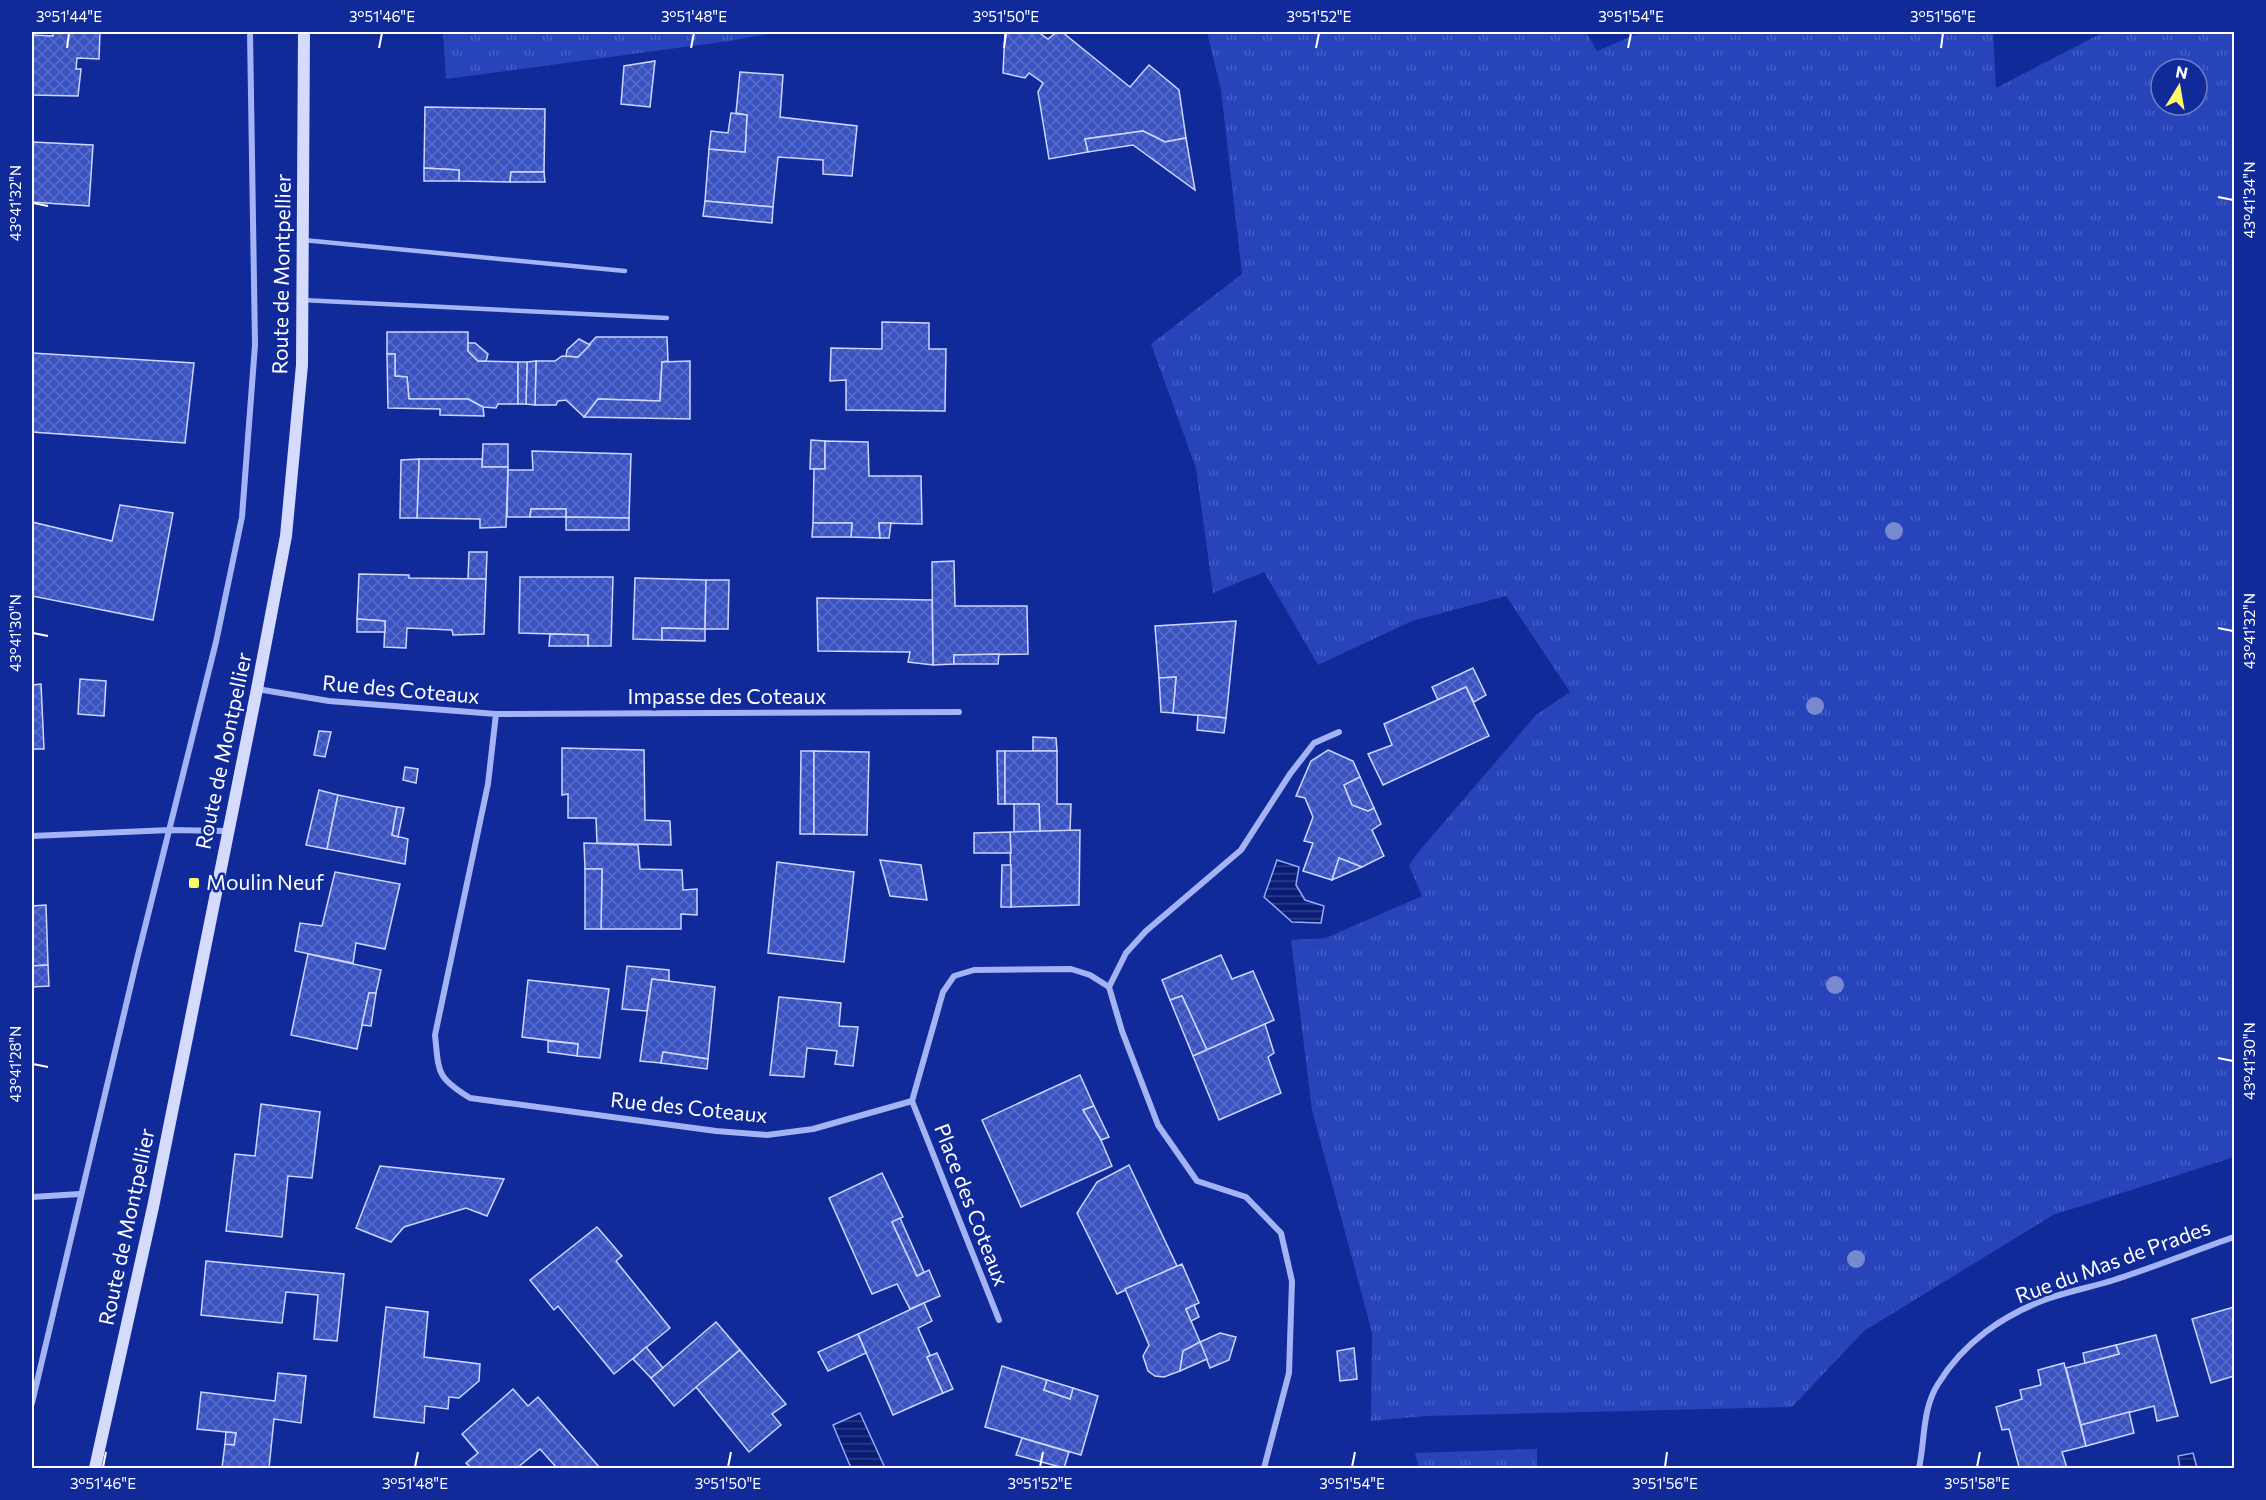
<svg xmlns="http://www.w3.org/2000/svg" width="2266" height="1500" font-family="Commissioner,sans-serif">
<defs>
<pattern id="grass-tufts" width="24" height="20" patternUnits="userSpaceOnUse" patternTransform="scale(1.5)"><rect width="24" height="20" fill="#2744ba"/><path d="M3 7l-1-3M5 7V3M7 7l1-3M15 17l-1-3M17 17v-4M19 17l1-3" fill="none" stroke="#4760c4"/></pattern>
<pattern id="water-rules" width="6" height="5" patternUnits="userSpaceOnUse" patternTransform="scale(1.5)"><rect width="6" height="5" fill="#0a1d75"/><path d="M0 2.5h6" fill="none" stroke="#2f3f8a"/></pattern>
<pattern id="building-cross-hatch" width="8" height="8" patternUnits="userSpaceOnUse" patternTransform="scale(1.5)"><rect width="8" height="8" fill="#3a53c1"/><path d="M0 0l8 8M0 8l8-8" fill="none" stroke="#586dca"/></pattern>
</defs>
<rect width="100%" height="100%" fill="#112a9a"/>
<g fill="url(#grass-tufts)" fill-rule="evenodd">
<path d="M443 32H780L729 41 446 79Z"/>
<path d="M1207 32H1586L1597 51 1641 32H1993L1996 88 2104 32H2234V1157L2053 1215 1864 1331 1792 1407 1426 1416 1371 1421 1372 1332 1312 1110 1291 940 1326 938 1422 896 1409 866 1415 856 1536 715 1570 692 1506 596 1412 621 1318 665 1264 572 1213 593 1196 468 1151 344 1242 274 1221 90ZM2161 69H2197V105H2161Z"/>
<path d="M1537 1449V1468H1419L1415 1453Z"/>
</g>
<g fill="url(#water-rules)" stroke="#96aaf7" stroke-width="1.5">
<path d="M1277 860 1299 867 1296 885 1305 900 1324 906 1321 923 1292 922 1264 897Z"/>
<path d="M860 1413 885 1468H851L833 1425Z"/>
<path d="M2193 1453 2197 1468H2180L2178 1456Z"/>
</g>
<g fill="url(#building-cross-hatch)" stroke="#ccd6fe" stroke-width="1.5">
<path d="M53 32H100L99 59 77 58 76 69H81L78 96 32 95V35L53 36Z"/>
<path d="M1005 32H1038L1048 39 1057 32H1062L1130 87 1149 65 1179 90 1186 138 1165 142 1143 131 1085 139 1088 152 1049 159 1038 92 1043 83 1029 73 1025 78 1003 73Z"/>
<path d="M655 61 650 107 621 104 624 66Z"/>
<path d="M740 72 783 75 780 117 857 126 852 176 823 174V160L778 157 773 207 705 201 709 149 745 152 747 115 736 113Z"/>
<path d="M425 107 545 109 544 172H511L510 182 459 181V170L424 168Z"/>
<path d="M731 113 747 115 745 152 709 149 711 131 728 133Z"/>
<path d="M1143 131 1165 142 1186 138 1195 190 1133 145 1088 152 1085 139Z"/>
<path d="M32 142 93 145 89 206 32 202Z"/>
<path d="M424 168 459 170V181H424Z"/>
<path d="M511 172H544L545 182H510Z"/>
<path d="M705 201 773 207 772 223 703 216Z"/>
<path d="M882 322 929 323V349H946L945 411 846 410V380L830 381 831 348 882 349Z"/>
<path d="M387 332H468V351L478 361 518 362V404H498L496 408 483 407 468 399H409L407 377 395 376V354H387Z"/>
<path d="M596 337H667L668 361 662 362 660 401 598 399 584 417 566 400 558 401 556 405H535L536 361H555L562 356 578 357Z"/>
<path d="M579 339 590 345 578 357 566 356 567 350Z"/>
<path d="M468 343H475L488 354 486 361H478L468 351Z"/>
<path d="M32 353 194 363 185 443 32 432Z"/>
<path d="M387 354H395V376L407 377 409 399H468L483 407 484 416 440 415V409L388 408Z"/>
<path d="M536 361 535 405 526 404 527 362Z"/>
<path d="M690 361V419L584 417 598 399 660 401 662 362Z"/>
<path d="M518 362H527L526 404H518Z"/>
<path d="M811 440 825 441V469H810Z"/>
<path d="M825 441 868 442 869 476H921L922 524 879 523 880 538 851 537 852 523H813L814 469H825Z"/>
<path d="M483 444H508V467H482Z"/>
<path d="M532 451 631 454 629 518 566 517V509H531L530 517H507L508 470H533Z"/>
<path d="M419 459H482V467H508L506 527 480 528V519L417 518Z"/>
<path d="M419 459 417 518H400L401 460Z"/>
<path d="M120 505 173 513 153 620 32 596V522L112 541Z"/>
<path d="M531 509H566V517H530Z"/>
<path d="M566 517 629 518V530H566Z"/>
<path d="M813 523H852L851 537H812Z"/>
<path d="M879 523H891L889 538H880Z"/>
<path d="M469 552H487L486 579H468Z"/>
<path d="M954 561 955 606H1027L1028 654 954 655V664L933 665 932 562Z"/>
<path d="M359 574 409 575V578L486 579 484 634 453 635 452 630 407 628 406 648 384 647 385 621 357 619Z"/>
<path d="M520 577H613L611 646H588V635L519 633Z"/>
<path d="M635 578 706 580 705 629 662 628V640L633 639Z"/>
<path d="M706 580H729L728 629H705Z"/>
<path d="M817 598 932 600 933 665 908 662 910 652 818 651Z"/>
<path d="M357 619 385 621V632H357Z"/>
<path d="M1236 621 1226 718 1173 713 1176 677 1159 678 1155 626Z"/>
<path d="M662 628 705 629V641L662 640Z"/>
<path d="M550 634 588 635V646H549Z"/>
<path d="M999 654 998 664H954V655Z"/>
<path d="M1473 668 1486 695 1474 702 1466 687 1438 700 1432 687Z"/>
<path d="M1176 677 1173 713 1161 712 1159 678Z"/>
<path d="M80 679 106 681 104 716 78 714Z"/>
<path d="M41 684 44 749H32V685Z"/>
<path d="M1466 687 1489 736 1383 785 1368 754 1392 745 1384 724Z"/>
<path d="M1198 715 1226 718 1224 733 1197 730Z"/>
<path d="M319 731 331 732 325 757 314 755Z"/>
<path d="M1033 737 1056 738 1057 751H1033Z"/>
<path d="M562 748 644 750 645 820 670 821 671 845 597 843 596 818H568V794L562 795Z"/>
<path d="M1328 750 1353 761 1360 777 1344 785 1352 805 1368 811 1374 808 1381 824 1372 830 1384 856 1362 867 1339 858 1332 880 1303 871 1313 843 1304 841 1313 817 1305 798 1296 796 1311 761Z"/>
<path d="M801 751H814V834H800Z"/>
<path d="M814 751 869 752 867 835 814 834Z"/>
<path d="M997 751H1005V804H998Z"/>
<path d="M1005 751H1057V804H1071L1070 831 1040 832 1039 804H1005Z"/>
<path d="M405 767 418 769 416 783 403 780Z"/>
<path d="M1360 777 1374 808 1368 811 1352 805 1344 785Z"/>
<path d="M319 790 338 795 327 849 306 845Z"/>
<path d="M338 795 397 807 392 835 408 839 405 864 327 849Z"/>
<path d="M1014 804H1039L1040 832H1014Z"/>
<path d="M397 807 404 808 398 837 392 835Z"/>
<path d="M1080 830 1079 905 1011 907 1010 832Z"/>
<path d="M1010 832 1011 853H974V833Z"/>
<path d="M584 843 638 845 640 869 682 870 683 890 697 889V915L681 914V929H601L602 869H585Z"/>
<path d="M1339 858 1362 867 1332 880Z"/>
<path d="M880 860 921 865 927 900 890 896Z"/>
<path d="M777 862 854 872 844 962 768 953Z"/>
<path d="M1002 865H1011V907H1001Z"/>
<path d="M585 869H602L601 929H585Z"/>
<path d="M335 872 400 884 385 949 356 943 353 963 295 951 300 923 322 926Z"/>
<path d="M46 905 48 965 32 966V906Z"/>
<path d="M308 954 381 970 376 993H369L357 1049 291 1035Z"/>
<path d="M1221 955 1232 979 1253 971 1274 1020 1207 1050 1182 996 1170 1000 1162 980Z"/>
<path d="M48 965 49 986 32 987V966Z"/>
<path d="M627 966 669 970V981L652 979 647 1011 622 1009Z"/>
<path d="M652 979 715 987 708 1059 663 1052 661 1063 640 1061Z"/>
<path d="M528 980 609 989 600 1058 577 1056 578 1044 522 1037Z"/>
<path d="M369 993H376L371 1026 362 1025Z"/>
<path d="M1182 996 1207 1050 1193 1056 1170 1000Z"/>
<path d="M779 997 841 1003 839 1026 858 1027 853 1066 835 1064 837 1051 807 1048 804 1077 770 1075Z"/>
<path d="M1265 1024 1274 1053 1268 1057 1281 1093 1219 1120 1193 1056Z"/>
<path d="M548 1041 578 1044 577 1056 548 1052Z"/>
<path d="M663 1052 708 1059 707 1069 661 1063Z"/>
<path d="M1080 1075 1094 1106 1083 1110 1101 1140 1112 1166 1021 1207 982 1120Z"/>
<path d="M261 1104 320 1112 312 1178 288 1176 282 1237 226 1231 235 1154 255 1156Z"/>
<path d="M1094 1106 1109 1137 1101 1140 1083 1110Z"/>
<path d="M1129 1165 1177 1266 1117 1294 1077 1213 1097 1182Z"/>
<path d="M380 1166 504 1179 487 1216 466 1208 404 1227 391 1242 356 1228Z"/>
<path d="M882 1173 903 1217 892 1222 917 1276 929 1270 940 1296 910 1309 897 1284 872 1294 829 1198Z"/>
<path d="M900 1218 924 1272 917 1276 892 1222Z"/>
<path d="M597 1227 622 1256 616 1261 670 1328 614 1374 558 1306 554 1310 530 1280Z"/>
<path d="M206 1261 344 1274 337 1341 314 1339 318 1295 286 1292 282 1323 201 1315Z"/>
<path d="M1182 1264 1199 1303 1186 1309 1200 1342 1183 1351 1180 1371 1164 1377 1155 1376 1148 1371 1143 1356 1149 1345 1125 1289Z"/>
<path d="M924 1303 932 1321 918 1328 930 1355 927 1357 943 1393 893 1415 858 1334Z"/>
<path d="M1194 1305 1199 1317 1191 1321 1186 1309Z"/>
<path d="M386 1307 428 1312 424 1357 480 1364 479 1381 459 1398 449 1397 448 1409 425 1406 424 1423 374 1417Z"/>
<path d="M2234 1307V1376L2211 1383 2192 1319Z"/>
<path d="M716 1322 740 1350 674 1406 651 1378Z"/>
<path d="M1220 1333 1236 1337 1229 1360 1210 1368 1200 1342Z"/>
<path d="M858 1334 866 1353 828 1371 818 1352Z"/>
<path d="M2156 1335 2178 1416 2157 1421 2154 1406 2081 1425 2066 1368 2119 1354 2116 1345Z"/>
<path d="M1200 1342 1207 1359 1180 1371 1183 1351Z"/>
<path d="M2116 1345 2119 1354 2085 1363 2083 1353Z"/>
<path d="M646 1347 663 1368 651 1378 633 1359Z"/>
<path d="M1354 1348 1357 1379 1340 1381 1337 1351Z"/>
<path d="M740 1350 786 1404 772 1414 781 1425 749 1452 696 1387Z"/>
<path d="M937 1353 953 1389 943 1393 927 1357Z"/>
<path d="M2064 1363 2086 1446 2062 1452 2067 1468H2022L2019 1467 2009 1429 2002 1430 1996 1407 2022 1399 2020 1390 2041 1385 2038 1370Z"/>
<path d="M1002 1366 1047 1380 1044 1390 1070 1399 1073 1388 1098 1396 1081 1455 985 1427Z"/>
<path d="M278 1373 306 1376 301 1423 274 1419 269 1468H222L225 1444 234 1445 236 1433 197 1429 201 1392 275 1401Z"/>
<path d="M1047 1380 1073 1388 1070 1399 1044 1390Z"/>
<path d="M513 1389 528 1406 538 1397 600 1468H557L540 1449 517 1468H471L466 1463 478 1453 462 1434Z"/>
<path d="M2129 1412 2134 1433 2086 1446 2081 1425Z"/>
<path d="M226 1432 236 1433 234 1445 225 1444Z"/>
<path d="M1022 1438 1069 1452 1064 1468 1016 1455Z"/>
</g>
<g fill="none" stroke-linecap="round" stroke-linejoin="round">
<g stroke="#a4b3f4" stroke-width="4.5">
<path d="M303 240 625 271"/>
<path d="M302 300 667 318"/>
</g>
<g stroke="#a4b3f4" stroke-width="6">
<path d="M257 689 329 701 496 714 488 784 435 1035C439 1073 436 1077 470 1098L716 1131 767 1135 813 1129 912 1101 943 992 954 976 974 970 1071 969 1090 975 1109 987 1122 1031 1158 1125 1197 1181 1246 1197 1281 1233 1292 1281 1289 1373 1264 1468"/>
<path d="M496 714 959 712"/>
<path d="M32 836 170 830 228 831"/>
<path d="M1109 987 1126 953 1146 931 1241 850 1290 774 1314 743 1339 732"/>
<path d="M912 1101 999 1320"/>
<path d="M32 1197 80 1194"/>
<path d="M32 1403 136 963 216 642 242 517 255 345 250 32"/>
<path d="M1919 1468C1925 1441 1922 1409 1938 1384 1963 1343 2003 1315 2047 1299 2069 1291 2092 1287 2114 1280 2154 1267 2194 1251 2234 1237"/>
</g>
<path stroke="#d4dbfd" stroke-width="12" d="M95 1468 153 1207 257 689 286 536 302 365 304 32"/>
</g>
<g fill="#7889d1">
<circle cx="1894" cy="531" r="9"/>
<circle cx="1815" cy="706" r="9"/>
<circle cx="1835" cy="985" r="9"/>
<circle cx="1856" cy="1259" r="9"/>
</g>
<path fill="none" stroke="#fff" stroke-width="2" d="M67 48 69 33M379 48 382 33M691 48 694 33M1004 48 1006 33M1316 48 1319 33M1628 48 1631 33M1941 48 1943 33M2218 197 2233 200M33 203 48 206M2218 628 2233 631M33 633 48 636M2218 1058 2233 1061M33 1064 48 1067M103 1467 106 1452M415 1467 418 1452M728 1467 731 1452M1040 1467 1043 1452M1352 1467 1355 1452M1665 1467 1667 1452M1977 1467 1980 1452"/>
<rect fill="#fffa67" stroke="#112a9a" stroke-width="2" x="188" y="877" width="12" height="12" rx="3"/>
<g text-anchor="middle" stroke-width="5" stroke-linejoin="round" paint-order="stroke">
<g font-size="21" fill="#fff" stroke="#112a9a">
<text transform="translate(282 274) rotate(-89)" y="7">Route de Montpellier</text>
<text transform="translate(401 690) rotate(5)" y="7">Rue des Coteaux</text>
<text x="727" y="704">Impasse des Coteaux</text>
<text transform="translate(224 751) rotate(-78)" y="7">Route de Montpellier</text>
<text transform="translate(689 1108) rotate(6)" y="7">Rue des Coteaux</text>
<text transform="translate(971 1205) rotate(69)" y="7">Place des Coteaux</text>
<text transform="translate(127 1227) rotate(-78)" y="7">Route de Montpellier</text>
<text transform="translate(2113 1262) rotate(-20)" y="7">Rue du Mas de Prades</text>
</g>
<g font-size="21" fill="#fff" stroke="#112a9a" text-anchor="start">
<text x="206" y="890">Moulin Neuf</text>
</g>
</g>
<rect width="2266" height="1500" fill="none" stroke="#112a9a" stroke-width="66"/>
<g transform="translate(2179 87) rotate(11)"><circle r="28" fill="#112a9a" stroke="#707fc2" stroke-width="1.5"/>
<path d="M0-4.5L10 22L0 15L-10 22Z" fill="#fffa67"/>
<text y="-9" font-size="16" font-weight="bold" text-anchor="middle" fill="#ffffff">N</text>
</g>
<rect x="33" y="33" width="2200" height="1434" fill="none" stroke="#fff" stroke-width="2"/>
<g font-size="15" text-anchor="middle" fill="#fff">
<text x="69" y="22">3°51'44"E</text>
<text x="382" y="22">3°51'46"E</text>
<text x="694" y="22">3°51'48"E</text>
<text x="1006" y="22">3°51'50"E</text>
<text x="1319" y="22">3°51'52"E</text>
<text x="1631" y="22">3°51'54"E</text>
<text x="1943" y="22">3°51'56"E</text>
<text transform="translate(2250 200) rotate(-90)" y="5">43°41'34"N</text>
<text transform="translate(16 203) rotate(-90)" y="5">43°41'32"N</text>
<text transform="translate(2250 631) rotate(-90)" y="5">43°41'32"N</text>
<text transform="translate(16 633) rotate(-90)" y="5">43°41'30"N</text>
<text transform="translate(2250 1061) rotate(-90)" y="5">43°41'30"N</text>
<text transform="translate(16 1064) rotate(-90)" y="5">43°41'28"N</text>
<text x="103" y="1489">3°51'46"E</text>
<text x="415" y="1489">3°51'48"E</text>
<text x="728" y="1489">3°51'50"E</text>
<text x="1040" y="1489">3°51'52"E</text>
<text x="1352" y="1489">3°51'54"E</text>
<text x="1665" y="1489">3°51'56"E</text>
<text x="1977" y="1489">3°51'58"E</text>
</g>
</svg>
